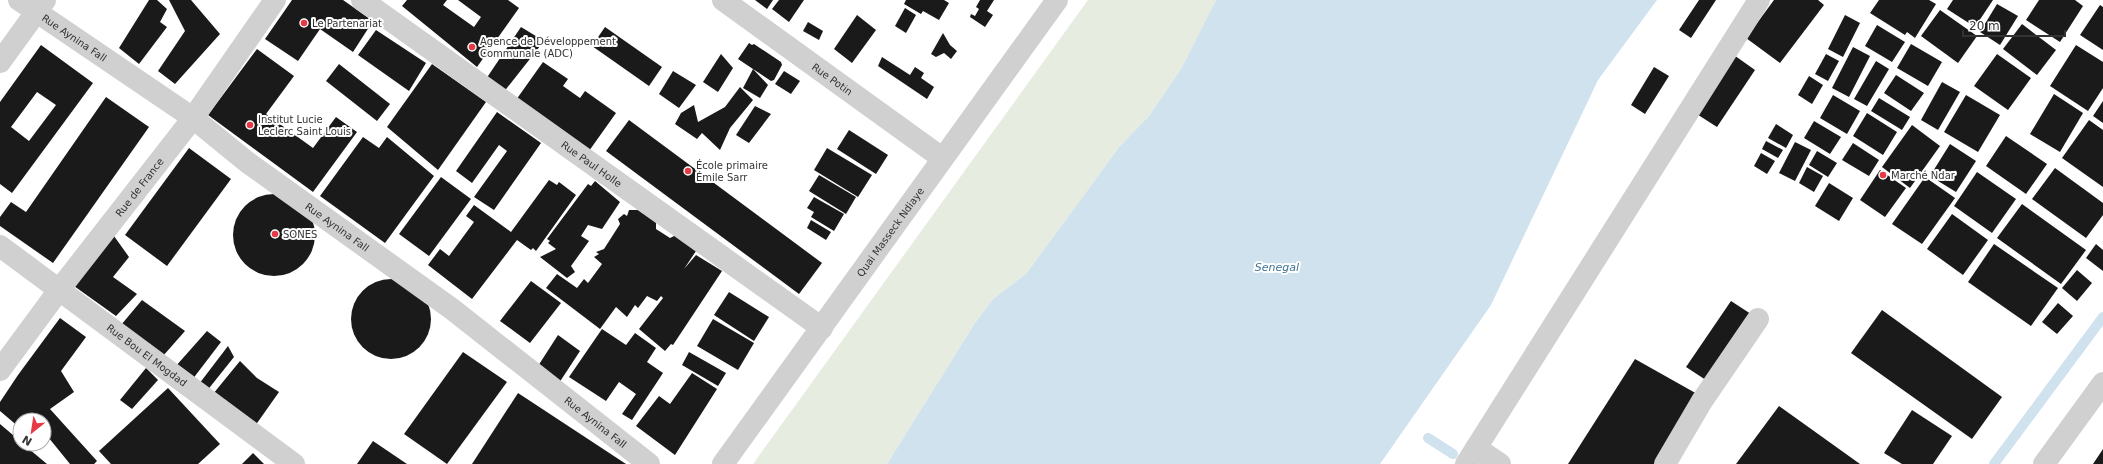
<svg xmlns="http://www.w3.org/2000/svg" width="2103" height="464" font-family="'DejaVu Sans',sans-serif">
<rect width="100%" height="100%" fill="#fff"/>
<path fill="#e6ecdf" d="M1088 0H1216L1181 69 1149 116 1120 146 1026 274 993 299 975 323 887 464H753Z"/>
<path fill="#cfe2ee" d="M1216 0H1657L1598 80 1491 305 1380 464H887L975 323 993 299 1026 274 1120 146 1149 116 1181 69Z"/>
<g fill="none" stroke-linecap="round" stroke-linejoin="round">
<g stroke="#cfe2ee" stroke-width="10">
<path d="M1428 438 1453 454"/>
<path d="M1994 464 2103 317"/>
</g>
</g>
<g fill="#1a1a1a" fill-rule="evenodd">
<path d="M149 0H157L167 9 160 22 167 27 139 64 119 48Z"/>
<path d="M169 0H191L220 34 175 84 158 71 185 31Z"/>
<path d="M292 0H343L373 21 353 52 320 29 298 61 265 39Z"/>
<path d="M407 0H447L443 5 474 27 481 17 458 0H508L519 8 477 67 402 6Z"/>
<path d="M755 0H773L767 9Z"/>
<path d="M779 0H804L789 22 772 9Z"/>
<path d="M906 0H944L949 3 939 20 923 11 921 14 904 4Z"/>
<path d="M980 0H994L987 11 993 15 985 27 970 17 971 14 975 16 979 9 976 7Z"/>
<path d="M1699 0H1716L1691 38 1679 30Z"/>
<path d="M1774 0H1818L1824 5 1780 63 1746 38Z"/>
<path d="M1879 0H1929L1936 4 1915 38 1907 32 1905 35 1870 13Z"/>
<path d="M1953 0H1993L1975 27 1947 9Z"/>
<path d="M2039 0H2075L2083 6 2060 42 2026 20Z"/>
<path d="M1997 4 2018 16 2000 45 1980 32Z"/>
<path d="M2100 5 2103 7V50L2080 35Z"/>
<path d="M905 8 916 15 906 33 895 26Z"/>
<path d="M1940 10 1977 36 1958 63 1921 36Z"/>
<path d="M857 15 876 30 852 63 834 49Z"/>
<path d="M1845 15 1860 23 1843 57 1828 49Z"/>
<path d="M808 22 823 31 819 40 803 31Z"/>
<path d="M2022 24 2056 50 2037 75 2003 49Z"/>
<path d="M1877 25 1905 42 1892 62 1865 46Z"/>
<path d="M521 27 544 41 503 93 486 79Z"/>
<path d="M605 27 662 67 649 86 592 46Z"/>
<path d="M376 30 426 63 409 91 358 55Z"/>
<path d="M943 33 950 45 957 51 951 59 944 53 936 57 931 54Z"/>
<path d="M749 43 752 45 754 44 781 62 782 65 774 80 771 81 753 69 768 85 760 98 743 88 753 69 738 59Z"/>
<path d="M1911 44 1942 62 1928 86 1897 68Z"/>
<path d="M41 45 93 83 12 193 0 184V102ZM37 92 56 105 29 141 11 127Z"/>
<path d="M2076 45 2103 62V88L2088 111 2050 86Z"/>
<path d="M1853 47 1870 56 1849 97 1832 88Z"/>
<path d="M257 49 294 76 266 114 313 148 336 117 357 132 313 192 208 115Z"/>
<path d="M1731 53 1755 70 1717 127 1692 111Z"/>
<path d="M721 54 733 68 718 92 703 82Z"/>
<path d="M1826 54 1839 61 1828 81 1815 74Z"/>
<path d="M1997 54 2031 78 2008 110 1974 86Z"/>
<path d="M882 57 910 75 915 67 924 73 921 78 934 87 927 99 878 66Z"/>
<path d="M1876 61 1889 69 1867 106 1854 99Z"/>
<path d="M543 62 568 79 563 86 580 98 585 91 616 113 589 151 516 100Z"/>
<path d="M339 64 390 104 377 121 326 81Z"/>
<path d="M432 64 486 102 438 170 387 127Z"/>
<path d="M1654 67 1669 76 1645 114 1631 105Z"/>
<path d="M673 71 696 85 679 108 659 94Z"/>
<path d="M784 71 800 81 791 94 775 84Z"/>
<path d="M1896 75 1924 93 1911 111 1884 93Z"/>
<path d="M1809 76 1823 85 1812 104 1798 95Z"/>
<path d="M1942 82 1960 92 1938 130 1921 120Z"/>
<path d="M740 87 753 100 730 128 720 150 702 133 697 139 675 124 681 113 694 105 698 122 725 107Z"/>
<path d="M2054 94 2083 113 2060 152 2030 134Z"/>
<path d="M1833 95 1860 111 1847 134 1820 118Z"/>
<path d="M1966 95 2000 115 1978 152 1944 132Z"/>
<path d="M106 97 149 127 53 263 0 226V217L11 202 26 212Z"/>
<path d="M1879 98 1910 117 1902 130 1871 111Z"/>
<path d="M2103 101V123L2093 116Z"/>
<path d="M755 106 771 114 749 143 736 135Z"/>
<path d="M497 112 541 143 494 210 474 197 507 151 499 145 472 183 456 171Z"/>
<path d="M1867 113 1897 132 1883 155 1853 136Z"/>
<path d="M629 120 822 263 799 294 606 151Z"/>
<path d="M2089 120 2103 130V187L2062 158Z"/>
<path d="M1814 121 1841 137 1830 154 1804 138Z"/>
<path d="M1776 124 1793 135 1786 148 1768 138Z"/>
<path d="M1912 125 1940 146 1910 188 1882 167Z"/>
<path d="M849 130 888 155 876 174 837 149Z"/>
<path d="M2006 136 2047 164 2026 194 1986 166Z"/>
<path d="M363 137 379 148 387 137 434 176 385 243 320 196Z"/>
<path d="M1766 141 1783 150 1778 158 1762 149Z"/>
<path d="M1795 142 1811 150 1795 181 1779 173Z"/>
<path d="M1853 143 1879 160 1869 176 1842 160Z"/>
<path d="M1950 144 1976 161 1956 192 1930 176Z"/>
<path d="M189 148 231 179 167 266 125 235Z"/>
<path d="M827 148 872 175 858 197 814 170Z"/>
<path d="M1817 151 1837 163 1828 177 1809 165Z"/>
<path d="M1761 153 1775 161 1767 174 1754 166Z"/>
<path d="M1807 167 1823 176 1814 192 1799 183Z"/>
<path d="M2055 168 2103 203V215L2086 238 2032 199Z"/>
<path d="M1880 170 1906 188 1885 217 1860 200Z"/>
<path d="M1977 172 2016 199 1992 233 1954 206Z"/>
<path d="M819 175 856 197 846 214 809 191Z"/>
<path d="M441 177 471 199 429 256 399 234Z"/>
<path d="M1925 177 1955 198 1922 244 1892 224Z"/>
<path d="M549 180 557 185 559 182 576 195 536 251 533 248 531 250 517 240 472 299 428 265 440 249 449 256 474 222 466 216 474 205 511 232Z"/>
<path d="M595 181 620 202 602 229 588 225 581 236 589 241 571 266 575 272 567 278 540 257 556 249 548 243 550 241 547 239 588 184 591 186Z"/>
<path d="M1829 183 1853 198 1839 221 1815 206Z"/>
<circle cx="274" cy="235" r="41"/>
<path d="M814 197 844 214 834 231 811 217 814 212 807 208Z"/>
<path d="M2022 204 2086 250 2061 284 1997 238Z"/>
<path d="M629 210H638L656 222V229L670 238 676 235 696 251 684 269 696 255 722 271 673 345 671 344 665 351 639 329 663 298 661 296 657 301 647 296 638 308 635 305 627 317 616 307 600 329 546 288 557 274 577 288 584 279 588 283 602 264 594 257 599 254 596 252 604 249 620 224 618 219 624 214 627 216Z"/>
<path d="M1952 214 1988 240 1963 275 1927 249Z"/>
<path d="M811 220 831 232 826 240 807 228Z"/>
<path d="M114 236 129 257 113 277 137 294 116 316 74 286Z"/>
<path d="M1994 244 2058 288 2031 326 1968 282Z"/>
<path d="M2096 244 2103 250V271L2086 258Z"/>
<path d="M2077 270 2092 283 2077 301 2062 288Z"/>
<circle cx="391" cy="319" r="40"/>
<path d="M531 281 561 303 530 343 500 321Z"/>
<path d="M729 292 769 317 754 341 714 315Z"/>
<path d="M142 300 185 331 163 356 121 325Z"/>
<path d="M1731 301 1754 316 1709 382 1686 367Z"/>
<path d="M2058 303 2073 316 2057 334 2042 322Z"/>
<path d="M1882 310 2002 397 1972 439 1851 353Z"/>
<path d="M60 318 86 337 61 371 74 392 50 409 97 461 94 464H70L44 432V420H20V428L0 411V402L18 375Z"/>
<path d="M713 319 754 343 738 370 697 346Z"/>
<path d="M602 329 626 345 635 333 656 348 647 362 663 373 632 420 622 414 636 394 619 382 606 401 569 377Z"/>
<path d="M207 331 221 342 192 380 175 367Z"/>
<path d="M558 335 580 351 559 383 538 366Z"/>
<path d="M228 346 234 357 206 392 199 384Z"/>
<path d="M463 352 507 382 447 464 404 434Z"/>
<path d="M689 352 726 373 718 386 682 365Z"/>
<path d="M1635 359 1699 395 1655 464H1568Z"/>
<path d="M240 361 257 378 279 392 255 426 213 394Z"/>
<path d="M146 368 158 380 132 409 120 400Z"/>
<path d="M692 373 717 389 675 455 636 426 659 396 670 404Z"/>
<path d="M168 388 220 444 198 464H111L99 451Z"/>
<path d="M518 393 626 464H472Z"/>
<path d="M1779 406 1860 464H1736Z"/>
<path d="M1912 410 1952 436 1933 464H1902L1884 453Z"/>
<path d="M0 424 20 441V444H23L47 464H0Z"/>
<path d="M373 441 407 464H357Z"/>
<path d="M2103 449V464H2093Z"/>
<path d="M253 453 264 464H242Z"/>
</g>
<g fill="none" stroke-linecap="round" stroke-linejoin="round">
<g stroke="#d0d0d0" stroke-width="22">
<path id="s1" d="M19 0 193 118 247 162 452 309 649 464"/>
<path id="s2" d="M362 0 822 328"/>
<path id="s3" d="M723 0 942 158"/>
<path d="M0 62 45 0"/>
<path id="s4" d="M0 246 294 464"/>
<path id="s5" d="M0 370 59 290 193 118 275 0"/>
<path d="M1476 448 1500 464"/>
<path id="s6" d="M723 464 1057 0"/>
<path d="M1466 464 1759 0"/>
<path d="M1665 464 1702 401 1758 319"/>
<path d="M2044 464 2103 383"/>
</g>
</g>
<g fill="#e63946" stroke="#fff" stroke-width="1.5">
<circle cx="304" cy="23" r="4"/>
<circle cx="472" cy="47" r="4"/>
<circle cx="250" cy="125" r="4"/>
<circle cx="688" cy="171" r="4"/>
<circle cx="1883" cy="175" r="4"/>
<circle cx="275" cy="234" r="4"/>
</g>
<g text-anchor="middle" stroke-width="4" stroke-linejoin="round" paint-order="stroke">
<g font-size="10" fill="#333" stroke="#fff" text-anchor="start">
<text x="312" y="27">Le Partenariat</text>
<text x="480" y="45">Agence de Développement<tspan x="480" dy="12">Communale (ADC)</tspan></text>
<text x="258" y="123">Institut Lucie<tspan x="258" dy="12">Leclerc Saint Louis</tspan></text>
<text x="696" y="169">École primaire<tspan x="696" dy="12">Émile Sarr</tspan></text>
<text x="1891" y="179">Marché Ndar</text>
<text x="283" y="238">SONES</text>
</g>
<g font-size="10" fill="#333" stroke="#fff">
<text dy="4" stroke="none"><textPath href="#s1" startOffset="67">Rue Aynina Fall</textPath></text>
<text dy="4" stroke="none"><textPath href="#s3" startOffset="135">Rue Potin</textPath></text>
<text dy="4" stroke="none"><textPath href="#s2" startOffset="282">Rue Paul Holle</textPath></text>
<text dy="4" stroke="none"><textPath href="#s5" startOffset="230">Rue de France</textPath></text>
<text dy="4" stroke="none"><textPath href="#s1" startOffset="391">Rue Aynina Fall</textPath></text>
<text dy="4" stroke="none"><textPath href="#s6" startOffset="286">Quai Masseck Ndiaye</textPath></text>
<text dy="4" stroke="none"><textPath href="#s4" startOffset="183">Rue Bou El Mogdad</textPath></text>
<text dy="4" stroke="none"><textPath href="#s1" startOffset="715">Rue Aynina Fall</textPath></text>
</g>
<g font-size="11" font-style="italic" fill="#3f7597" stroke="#fff">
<text x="1277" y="271">Senegal</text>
</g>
</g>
<g transform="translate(32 432) rotate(210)"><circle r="19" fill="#ffffff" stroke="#adadad"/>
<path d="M0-3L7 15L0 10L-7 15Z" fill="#e63946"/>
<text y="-6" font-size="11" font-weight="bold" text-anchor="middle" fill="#333333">N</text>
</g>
<path d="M1963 30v6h102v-6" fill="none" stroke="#333333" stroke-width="2"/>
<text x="1969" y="30" font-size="12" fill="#333333" stroke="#ffffff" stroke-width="3" paint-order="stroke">20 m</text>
</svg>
